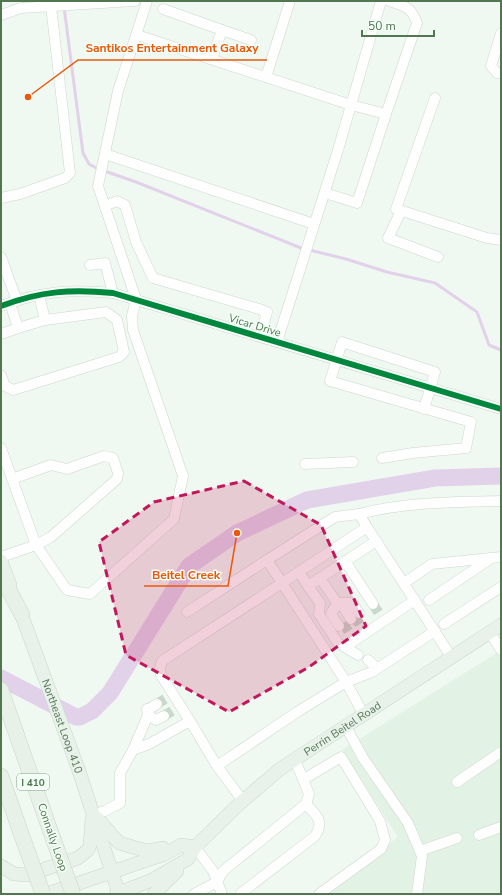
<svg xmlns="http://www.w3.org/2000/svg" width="502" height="895" font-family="'Nunito Sans',sans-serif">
<rect width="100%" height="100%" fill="#f0f8f2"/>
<path fill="#e2f3e5" d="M501 650V894H323L398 837 342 750Z"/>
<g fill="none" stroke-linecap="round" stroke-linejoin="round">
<path stroke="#e2d2e9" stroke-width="3" d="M64 7 83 153 89 164 96 168 136 182 301 248 346 259 387 272 435 283 477 312 489 345 501 350"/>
<path stroke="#e2d2e9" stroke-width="17" d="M1 678 76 717H80L92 711 110 693 189 566 237 533 307 500 435 478 501 476"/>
<g stroke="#c8d8ca" stroke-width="10" stroke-dasharray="10 5" stroke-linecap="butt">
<path d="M373 604 380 615"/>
<path d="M354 616 361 627"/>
<path d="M343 623 350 634"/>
<path d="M157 704 165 699"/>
<path d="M164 716 172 711"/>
</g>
<defs>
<g id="minor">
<path d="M163 9 222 30 212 59"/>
<path d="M1 15 21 8 135 1"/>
<path d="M222 30 251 40"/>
<path d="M501 33 491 66 497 73 501 74"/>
<path d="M137 35 351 105 386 114 357 203 325 193"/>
<path d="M266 77 290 1"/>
<path d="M435 98 396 209 487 238 501 240"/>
<path d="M386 114 417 23C411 6 404 6 389 1"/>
<path d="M105 154 314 224"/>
<path d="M1 198 20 194 65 178 70 173 51 6 47 1"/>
<path d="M105 206 117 201 125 205 136 242 153 278 259 309 267 312 260 336"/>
<path d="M401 211 388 238 438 257"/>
<path d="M1 257 17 301"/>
<path d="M90 265 105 263 113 293"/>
<path d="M1 306C41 291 71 289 113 293L501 409"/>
<path d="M18 328 45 320"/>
<path d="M1 334 18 328 10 303"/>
<path d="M277 342 338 150 381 1"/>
<path d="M1 375 5 386 13 390 119 357 124 352 117 320 106 312 45 320 39 295"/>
<path d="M1 448 36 545 51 537 117 479 118 473 113 458 104 456 67 469 51 465 12 479"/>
<path d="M382 458 413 453 466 448 471 422 330 381 342 342 435 372 424 409"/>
<path d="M305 464 353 462"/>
<path d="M367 527 359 514C405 502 453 502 501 501"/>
<path d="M1 557 36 545 67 590 90 594 174 519 183 476 133 330 132 316 136 299 98 186 118 91 147 1"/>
<path d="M267 560 335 517 359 514"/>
<path d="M345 561 373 604"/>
<path d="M299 572 308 586 376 541"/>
<path d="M320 578 337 603 331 614 339 626"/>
<path d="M404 583 432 564 501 557"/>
<path d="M308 586 320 603 319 614 338 643 358 655"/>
<path d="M429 600 490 559"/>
<path d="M337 603H352L359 613"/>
<path d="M337 603 344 608 351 619"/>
<path d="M187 612 267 560 282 583 367 527 452 658"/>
<path d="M444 624 501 587"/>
<path d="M490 633 501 650"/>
<path d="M345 647 415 600"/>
<path d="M368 660 377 668"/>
<path d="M147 709 148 715 156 720 164 716"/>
<path d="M190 721 161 675 160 668 162 661 282 583 346 682 372 672 435 631"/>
<path d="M346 727 363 758 408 823 422 856 417 894"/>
<path d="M133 750 148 715 149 709 157 704"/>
<path d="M217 766 297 712 346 682 364 715"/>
<path d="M304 779 341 757 380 821 385 840 381 849 319 894"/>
<path d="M457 782 501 752"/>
<path d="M93 814 105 811 120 803V773L133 750 149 744 190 721 217 766 243 801"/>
<path d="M479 835 501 827"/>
<path d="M195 847 213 871 222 894"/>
<path d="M420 851 457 838"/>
<path d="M194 894 217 882 223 871 306 804 309 794 295 760"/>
<path d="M240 894 315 836C325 821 316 815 306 804"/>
</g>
<g id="major">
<path d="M1 561 10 585"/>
<path id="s1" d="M18 605 79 771 119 894"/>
<path d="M97 818 119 843 147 851 163 848"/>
<path d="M1 866 14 874 27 875 78 858 88 850 90 845 92 819"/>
<path d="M47 894 165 854 181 845 195 847"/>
<path id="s2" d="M116 894 152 880 188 859 195 847 238 805 280 769 501 625"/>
<path d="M154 894 177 871"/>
</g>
<g id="highway">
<path d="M1 575 22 615"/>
<path d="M1 690 50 830"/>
<path d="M1 776 23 839"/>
</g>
</defs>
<use href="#minor" stroke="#ccd7cd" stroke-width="11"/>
<use href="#major" stroke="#c9d6ca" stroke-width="14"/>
<use href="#highway" stroke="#c9d6ca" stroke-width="16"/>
<use href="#minor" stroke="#fdfefd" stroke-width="10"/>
<use href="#major" stroke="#e8f2eb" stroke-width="13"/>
<use href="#highway" stroke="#e8f1e7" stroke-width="15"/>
<defs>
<g id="highway-bridge">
<path d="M50 830 73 894"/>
<path d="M23 839 43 894"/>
</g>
</defs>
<use href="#highway-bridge" stroke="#c9d6ca" stroke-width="16" stroke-linecap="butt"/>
<use href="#highway-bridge" stroke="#e8f1e7" stroke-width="15"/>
<defs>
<path id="cycleway" d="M1 306C41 291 71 289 113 293L501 409"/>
</defs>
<use href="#cycleway" stroke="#f3fef6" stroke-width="8"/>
<use href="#cycleway" stroke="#00873e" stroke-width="6"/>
</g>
<path fill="#c2185b" fill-opacity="0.2" stroke="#c2185b" stroke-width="3" stroke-dasharray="8 5" stroke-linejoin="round" d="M244 481 321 525 366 626 309 667 229 712 126 655 99 542 154 502Z"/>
<g text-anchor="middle" stroke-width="3" stroke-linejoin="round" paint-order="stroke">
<rect fill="#f3fef6" stroke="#829f82" stroke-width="1" x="17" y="774" width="32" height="16" rx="3"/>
<g font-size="10" font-weight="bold" fill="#517650">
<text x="33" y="786">I 410</text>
</g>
<g font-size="11" fill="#517650" stroke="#f3fef6">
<text transform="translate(255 325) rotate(17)" y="4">Vicar Drive</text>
<text dy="4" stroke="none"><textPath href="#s1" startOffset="129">Northeast Loop 410</textPath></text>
<text dy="4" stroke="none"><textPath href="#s2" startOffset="284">Perrin Beitel Road</textPath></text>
<text transform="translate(53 837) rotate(71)" y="4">Connally Loop</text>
</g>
</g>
<path fill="none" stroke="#e8590c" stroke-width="1.5" d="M28 97L78 60H267M237 533L228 586H144"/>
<g fill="#e8590c" stroke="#f3fef6" stroke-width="1.5">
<circle cx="28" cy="97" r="4"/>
<circle cx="237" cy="533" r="4"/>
</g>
<g font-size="12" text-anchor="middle" font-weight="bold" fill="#e8590c" stroke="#f3fef6" stroke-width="3" stroke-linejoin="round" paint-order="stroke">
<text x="172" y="52">Santikos Entertainment Galaxy</text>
<text x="186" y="579">Beitel Creek</text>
</g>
<rect width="502" height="895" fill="none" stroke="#517650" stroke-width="4"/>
<path d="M362 30v6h72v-6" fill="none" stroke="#517650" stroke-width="2"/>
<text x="368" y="30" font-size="12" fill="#517650" stroke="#f3fef6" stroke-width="3" paint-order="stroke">50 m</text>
</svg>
